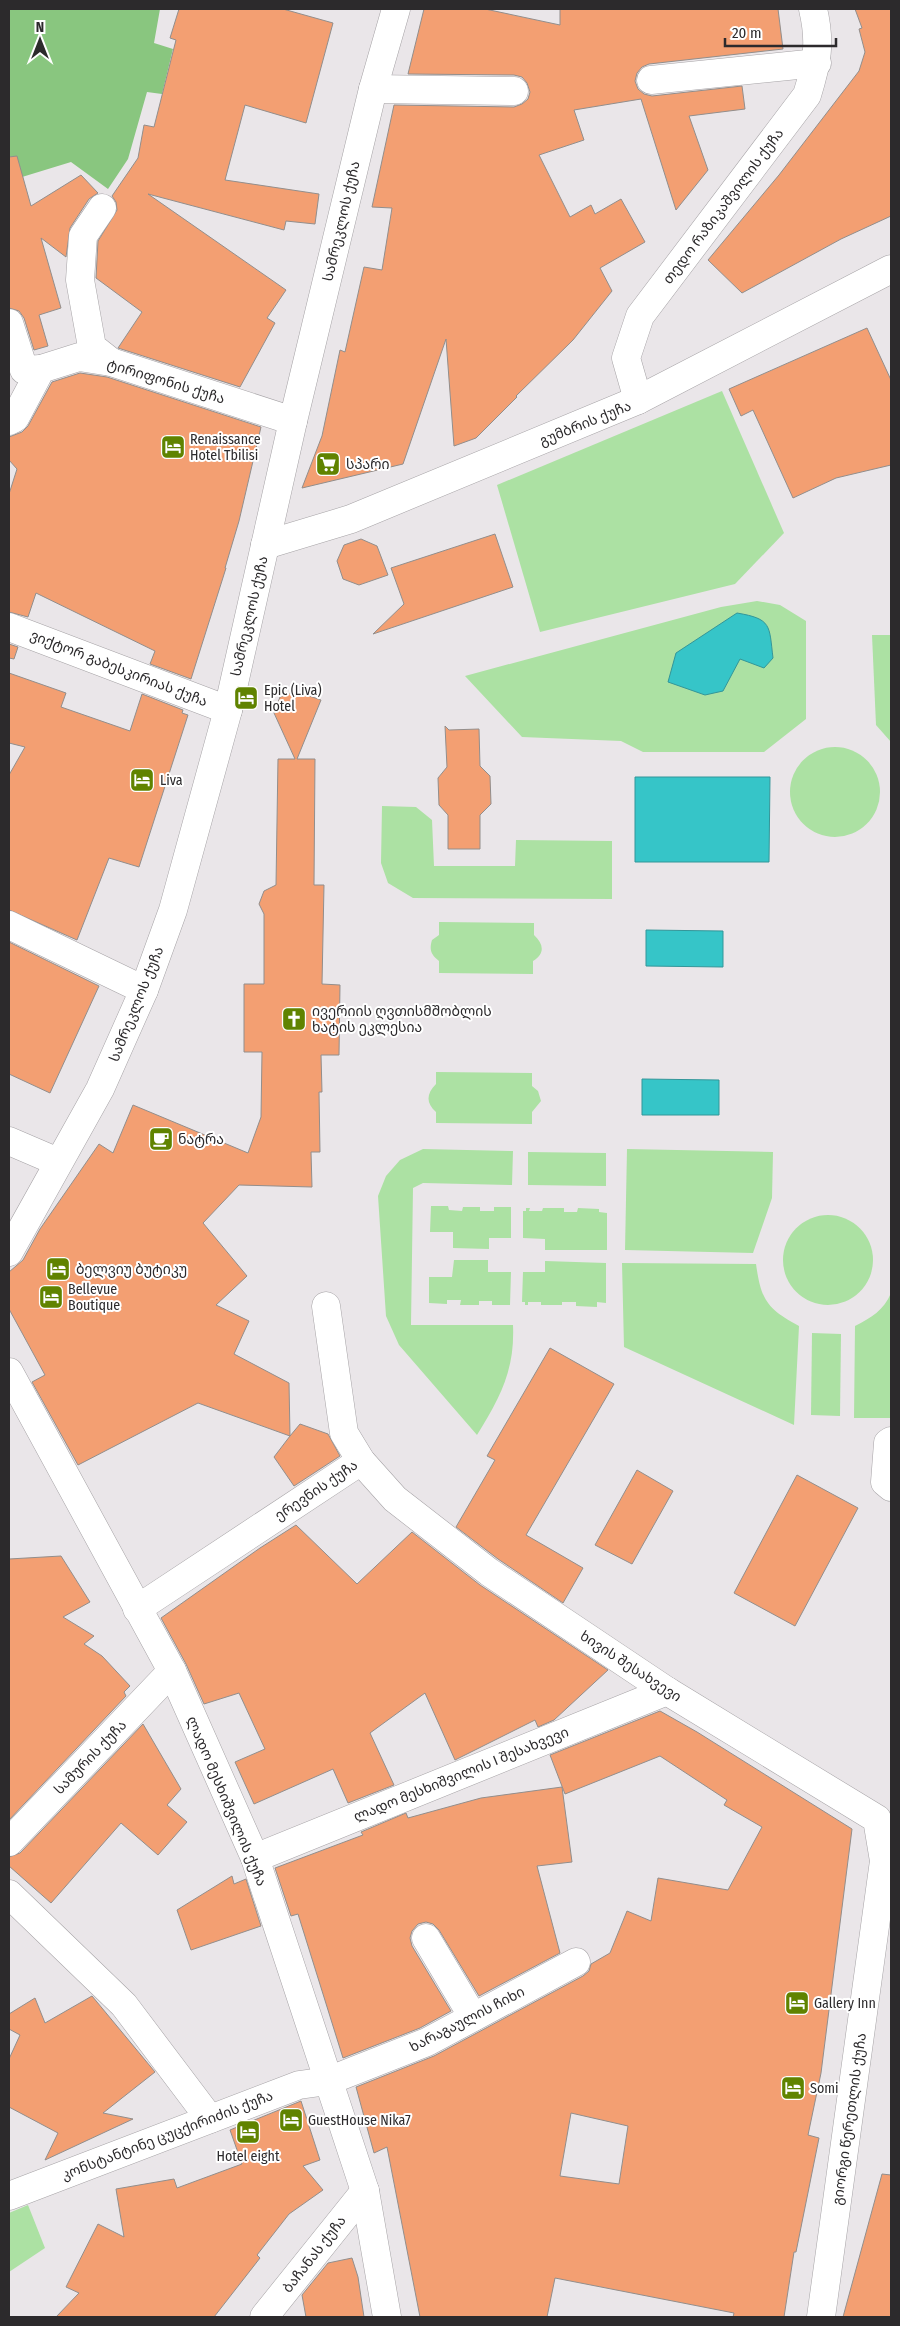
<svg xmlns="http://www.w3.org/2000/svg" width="900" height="2326" font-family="'Fira Sans Condensed','Noto Sans Georgian',sans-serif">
<rect width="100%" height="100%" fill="#eae6e9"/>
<g fill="#ace1a3">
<path d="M722 391 784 533 735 584 540 632 497 485Z"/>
<path d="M757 601 780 605 806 621V719L764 752H643L621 741 522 737 465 676 721 607Z"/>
<path d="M872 635H891V742L876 725Z"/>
<circle cx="835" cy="792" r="45"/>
<path d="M382 806 416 807 432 820 434 866H515L516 840 612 841V899L413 898 388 883 381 863Z"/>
<path d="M439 922 534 923V935C544 944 545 954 533 961V974L439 973V961C431 955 429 950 432 940L439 935Z"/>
<path d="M436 1072 532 1073V1086L538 1091 541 1101 532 1112V1124L436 1123V1112C426 1103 426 1094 436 1084Z"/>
<path d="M423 1149 513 1151 512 1185 423 1183 413 1188 411 1325H513C515 1370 500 1398 477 1435L399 1345 386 1316 378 1196 386 1176 400 1160Z"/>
<path d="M627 1149 773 1152 772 1198 753 1253 625 1250Z"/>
<path d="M528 1152 606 1153V1186L528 1185Z"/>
<path d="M431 1206H448L449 1210 462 1211 463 1207H480V1211H494V1207H511V1238H489V1249L453 1248V1232H430Z"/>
<path d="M526 1208H530L529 1211H542L543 1208H564V1212H577L578 1208 599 1209V1212L607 1213V1250H545V1239L523 1238V1211H526Z"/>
<circle cx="828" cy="1260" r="45"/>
<path d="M454 1260H488V1272H511L510 1305H492V1301H479V1305H460L461 1300H447V1304L429 1303V1277H452Z"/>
<path d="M545 1261 606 1263V1303L597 1302V1307L576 1306V1302H562V1305H541V1302H528V1305H525V1302H522L523 1272H545Z"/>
<path d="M622 1263 756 1264C761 1300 767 1309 799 1326L794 1425 624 1347Z"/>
<path d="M891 1293V1418H854L855 1326C871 1318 884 1310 891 1293Z"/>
<path d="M812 1333 841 1334 840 1416 811 1415Z"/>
<path d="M28 2205 45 2248 9 2272V2213Z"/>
</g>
<path fill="#89c67f" d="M9 9H160L154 43 173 49 162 94 147 92 128 159 108 189 71 162 9 181Z"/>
<g fill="#36c5c8" stroke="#339699">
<path d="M737 613C772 619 769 625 773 658L764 668 740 659 723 691 705 695 668 682 676 653Z"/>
<path d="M635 777H770L769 862H635Z"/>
<path d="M646 930 723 931V967L646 966Z"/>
<path d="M642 1079 719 1080V1115H642Z"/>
</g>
<g fill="#f39f72" stroke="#928e8c" fill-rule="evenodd">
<path d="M179 9H283L333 23 306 123 245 105 225 180 319 194 315 224 286 221 284 230 148 194 286 290 267 318 275 323 240 387 118 348 142 312 96 278 98 241 117 210 116 202 112 196 138 158 144 125 154 127 176 40 170 38Z"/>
<path d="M424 9H485L560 25V9H778L783 49 649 64 642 67 637 73 635 81 638 89 644 94 652 96 742 86 745 109 689 116 708 170 676 210 641 99 574 110 584 140 539 155 570 217 591 205 595 214 621 199 645 242 600 268 612 291 573 340 516 396 517 397 476 438 454 446 446 339 403 464 302 488 322 436 340 350 345 352 364 267 382 270 392 208 372 207 394 105 514 107 522 104 528 99 530 92 527 83 522 77 514 75 408 74Z"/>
<path d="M855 9H891V216L841 239 742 293 708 260 779 175 859 71 865 52 859 29 862 28Z"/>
<path d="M17 156 31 206 81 175 98 193 89 199 70 228 66 257 41 238 61 308 39 315 48 346 34 350 24 318 19 311 9 308V157Z"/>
<path d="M867 328 891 380V465L836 478 793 498 753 410 741 416 729 389Z"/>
<path d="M80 373 107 377 261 427 239 521 225 568H226L191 679 150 664 155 651 36 593 28 617 9 612V494L17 469 9 460V437L22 432 28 426 52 382Z"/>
<path d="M495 534 513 587 373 634 404 604 391 568Z"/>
<path d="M361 539 377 546 388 575 359 585 343 579 337 561 344 545Z"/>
<path d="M9 644 18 647 14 659 9 658Z"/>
<path d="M9 673 66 693 61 707 130 731 142 694 183 710 182 713 188 715 139 867 109 858 77 940 9 910V775L25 747 9 743Z"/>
<path d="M295 691 321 700 297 759H315L314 885H324L322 984 340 985 339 1055H321L322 1092H319L320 1152H311L312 1187 239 1185 203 1223 247 1276 216 1305 249 1321 234 1354 289 1383 290 1436 300 1424 328 1434 340 1456 294 1486 274 1457 290 1436 198 1403 78 1465 32 1382 45 1375 9 1309V1272L23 1260 40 1229 99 1144 113 1153 133 1105 248 1153 261 1117 262 1052H244V984H264V914L259 904 264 891 276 885 278 759H295L274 713 280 697Z"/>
<path d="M445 726 449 730 479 729 480 766 490 776 491 804 480 815V849H448V815L439 805 438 778 447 767Z"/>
<path d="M9 942 99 986 50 1093 9 1074Z"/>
<path d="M550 1348 614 1384 526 1535 583 1568 563 1603 498 1559 456 1527 495 1460 487 1456Z"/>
<path d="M637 1470 673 1491 632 1564 595 1545Z"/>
<path d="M797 1475 858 1508 795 1626 734 1593Z"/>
<path d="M296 1525 357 1584 412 1532 480 1585 608 1670 554 1720 538 1727 535 1720 455 1760 425 1693 370 1733 394 1785 348 1803 333 1769 254 1804 235 1762 265 1749 239 1693 204 1704 186 1664 161 1618 260 1548Z"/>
<path d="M61 1556 90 1602 63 1617 94 1636 84 1644 102 1656 130 1686 124 1692 126 1696 9 1820V1559Z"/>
<path d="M660 1711 697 1732 852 1829 821 2073 808 2135 819 2138 796 2252H794L784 2317H733L734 2313 555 2278 547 2317H420L387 2147 374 2153 356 2087 434 2056 583 1976 589 1971 591 1964 610 1953 627 1911 651 1921 658 1878 728 1890 762 1827 724 1805 727 1800 660 1756 565 1794 550 1755ZM571 2113 628 2126 619 2184 560 2176Z"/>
<path d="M143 1724 181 1789 167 1805 187 1822 158 1855 121 1823 51 1903 9 1866V1857L20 1853Z"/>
<path d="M562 1787 572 1862 537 1866 560 1953 479 1996 439 1930 433 1924 426 1922 418 1924 412 1931 410 1938 412 1946 451 2011 420 2028 343 2058 298 1914 291 1916 275 1868 363 1835 361 1832 406 1813 408 1818 481 1798Z"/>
<path d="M232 1876 234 1884 246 1879 261 1926 191 1950 177 1910Z"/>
<path d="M92 1996 155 2072 103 2113 133 2119 45 2160 58 2133 9 2107V2059L20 2035 9 2029V2014L35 1998 45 2023Z"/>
<path d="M301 2101 320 2160 303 2166 323 2190 289 2214 257 2255 260 2258 214 2317H56L79 2293 66 2287 98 2224 124 2237 116 2189 174 2179 177 2188 242 2164 230 2130Z"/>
<path d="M882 2174 891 2175V2317H843Z"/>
<path d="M352 2258 358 2277 364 2317H306L302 2295 328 2263Z"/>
</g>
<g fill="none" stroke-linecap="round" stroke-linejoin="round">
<defs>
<g id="minor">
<path d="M651 80 817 63"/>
<path d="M373 89 514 91"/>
<path d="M102 208 83 236 80 280 92 347 111 362"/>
<path d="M9 323 24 370 41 369"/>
<path d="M638 400 626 358 640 316 807 95C817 63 821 43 813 9"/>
<path d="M9 421 15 418 41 369 79 357 111 362 293 421"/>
<path d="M265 545 351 519 638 400 891 269"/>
<path d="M9 627 228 710"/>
<path d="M9 925 144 990"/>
<path d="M9 1141 58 1162"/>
<path d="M9 1252 100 1089 144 990 173 910 228 710 293 421 373 89 396 9"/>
<path d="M326 1306 344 1433 361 1461 395 1499 489 1572 667 1691 877 1819 884 1861 891 1865"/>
<path d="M9 1372 172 1671 255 1858 365 2191 387 2317"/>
<path d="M891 1441 888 1443 885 1482 891 1487"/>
<path d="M137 1609 361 1461"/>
<path d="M9 1842 172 1671"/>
<path d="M255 1858 667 1691"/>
<path d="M9 1894 124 2005 210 2119"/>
<path d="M426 1938 473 2017"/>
<path d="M9 2196 299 2085 328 2081 427 2042 576 1962"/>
<path d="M264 2317 365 2191"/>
<path d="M821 2317 884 1861"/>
</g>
</defs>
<use href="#minor" stroke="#a6a3a6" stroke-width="29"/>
<use href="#minor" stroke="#fff" stroke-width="28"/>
</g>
<defs>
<symbol id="hotel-square" viewBox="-11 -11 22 22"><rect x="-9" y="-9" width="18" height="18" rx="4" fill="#608300" stroke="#fff"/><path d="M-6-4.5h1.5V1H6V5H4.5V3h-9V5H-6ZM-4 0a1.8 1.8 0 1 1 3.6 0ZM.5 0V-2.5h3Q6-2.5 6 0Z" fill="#fff"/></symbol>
<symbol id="supermarket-square" viewBox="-11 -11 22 22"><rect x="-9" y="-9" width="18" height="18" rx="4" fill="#608300" stroke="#fff"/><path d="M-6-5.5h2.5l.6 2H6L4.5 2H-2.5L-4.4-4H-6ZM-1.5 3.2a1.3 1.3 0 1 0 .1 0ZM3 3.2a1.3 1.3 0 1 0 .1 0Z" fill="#fff"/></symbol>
<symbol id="church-square" viewBox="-11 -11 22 22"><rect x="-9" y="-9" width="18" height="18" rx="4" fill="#608300" stroke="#fff"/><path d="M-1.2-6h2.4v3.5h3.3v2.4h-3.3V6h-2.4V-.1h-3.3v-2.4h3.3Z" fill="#fff"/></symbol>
<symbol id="cafe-square" viewBox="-11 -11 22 22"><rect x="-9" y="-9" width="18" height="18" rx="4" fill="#608300" stroke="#fff"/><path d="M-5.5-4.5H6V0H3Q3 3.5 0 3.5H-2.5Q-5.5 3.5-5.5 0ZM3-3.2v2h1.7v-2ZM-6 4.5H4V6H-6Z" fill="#fff"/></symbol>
</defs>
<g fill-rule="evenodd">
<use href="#hotel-square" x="159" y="433" width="28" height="28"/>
<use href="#supermarket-square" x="314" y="450" width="28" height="28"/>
<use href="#hotel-square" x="232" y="684" width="28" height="28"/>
<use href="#hotel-square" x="128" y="766" width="28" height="28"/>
<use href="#church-square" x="280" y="1005" width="28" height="28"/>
<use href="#cafe-square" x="147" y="1125" width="28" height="28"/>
<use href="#hotel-square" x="44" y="1255" width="28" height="28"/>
<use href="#hotel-square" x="37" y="1283" width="28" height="28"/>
<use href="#hotel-square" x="783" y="1989" width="28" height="28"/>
<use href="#hotel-square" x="779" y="2074" width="28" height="28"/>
<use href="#hotel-square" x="277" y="2106" width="28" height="28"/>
<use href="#hotel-square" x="234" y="2118" width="28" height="28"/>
</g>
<g text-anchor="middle" stroke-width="4" stroke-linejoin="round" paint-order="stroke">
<g font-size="14" fill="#2c2a2c" stroke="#fff">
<text transform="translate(723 206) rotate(-53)" y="5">თედო რაზიკაშვილის ქუჩა</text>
<text transform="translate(341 221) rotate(-77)" y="5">სამრეკლოს ქუჩა</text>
<text transform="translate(166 381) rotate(17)" y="5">ტირიფონის ქუჩა</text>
<text transform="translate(585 423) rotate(-22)" y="5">გუმბრის ქუჩა</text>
<text transform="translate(249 616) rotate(-77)" y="5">სამრეკლოს ქუჩა</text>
<text transform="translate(119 668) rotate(21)" y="5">ვიქტორ გაბესკირიას ქუჩა</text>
<text transform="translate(136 1004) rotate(-68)" y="5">სამრეკლოს ქუჩა</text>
<text transform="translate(316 1490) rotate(-34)" y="5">ერევნის ქუჩა</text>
<text transform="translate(631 1666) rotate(33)" y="5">ხივის შესახვევი</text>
<text transform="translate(90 1757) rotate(-46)" y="5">სამურის ქუჩა</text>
<text transform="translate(461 1774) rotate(-22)" y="5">ლადო მესხიშვილის I შესახვევი</text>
<text transform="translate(227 1801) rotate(67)" y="5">ლადო მესხიშვილის ქუჩა</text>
<text transform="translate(467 2019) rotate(-27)" y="5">ხარაგაულის ჩიხი</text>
<text transform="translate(849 2119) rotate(-82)" y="5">გიორგი წერეთლის ქუჩა</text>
<text transform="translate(167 2135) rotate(-21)" y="5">კონსტანტინე ცუცქირიძის ქუჩა</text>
<text transform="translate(314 2254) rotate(-52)" y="5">ბაჩანას ქუჩა</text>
</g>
<g font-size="14" fill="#2c2a2c" stroke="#fff" text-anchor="start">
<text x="190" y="444">Renaissance<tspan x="190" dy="16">Hotel Tbilisi</tspan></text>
<text x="346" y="469">სპარი</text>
<text x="264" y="695">Epic (Liva)<tspan x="264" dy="16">Hotel</tspan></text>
<text x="160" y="785">Liva</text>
<text x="312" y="1016">ივერიის ღვთისმშობლის<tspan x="312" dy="16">ხატის ეკლესია</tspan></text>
<text x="178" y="1144">ნატრა</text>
<text x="76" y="1274">ბელვიუ ბუტიკუ</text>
<text x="68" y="1294">Bellevue<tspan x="68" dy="16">Boutique</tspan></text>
<text x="814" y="2008">Gallery Inn</text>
<text x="810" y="2093">Somi</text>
<text x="308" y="2125">GuestHouse Nika7</text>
<text x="248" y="2161" text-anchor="middle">Hotel eight</text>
</g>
</g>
<rect width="900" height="2326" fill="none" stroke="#2c2a2c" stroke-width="20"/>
<g transform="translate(40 40)" stroke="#ffffff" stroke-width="4" paint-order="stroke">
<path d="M0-4L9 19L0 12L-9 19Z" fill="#2c2a2c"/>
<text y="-8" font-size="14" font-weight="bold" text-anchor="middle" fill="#2c2a2c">N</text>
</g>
<path d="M725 38v8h111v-8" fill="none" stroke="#2c2a2c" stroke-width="2.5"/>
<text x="732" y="38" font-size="15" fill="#2c2a2c" stroke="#ffffff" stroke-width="4" paint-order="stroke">20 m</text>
</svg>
